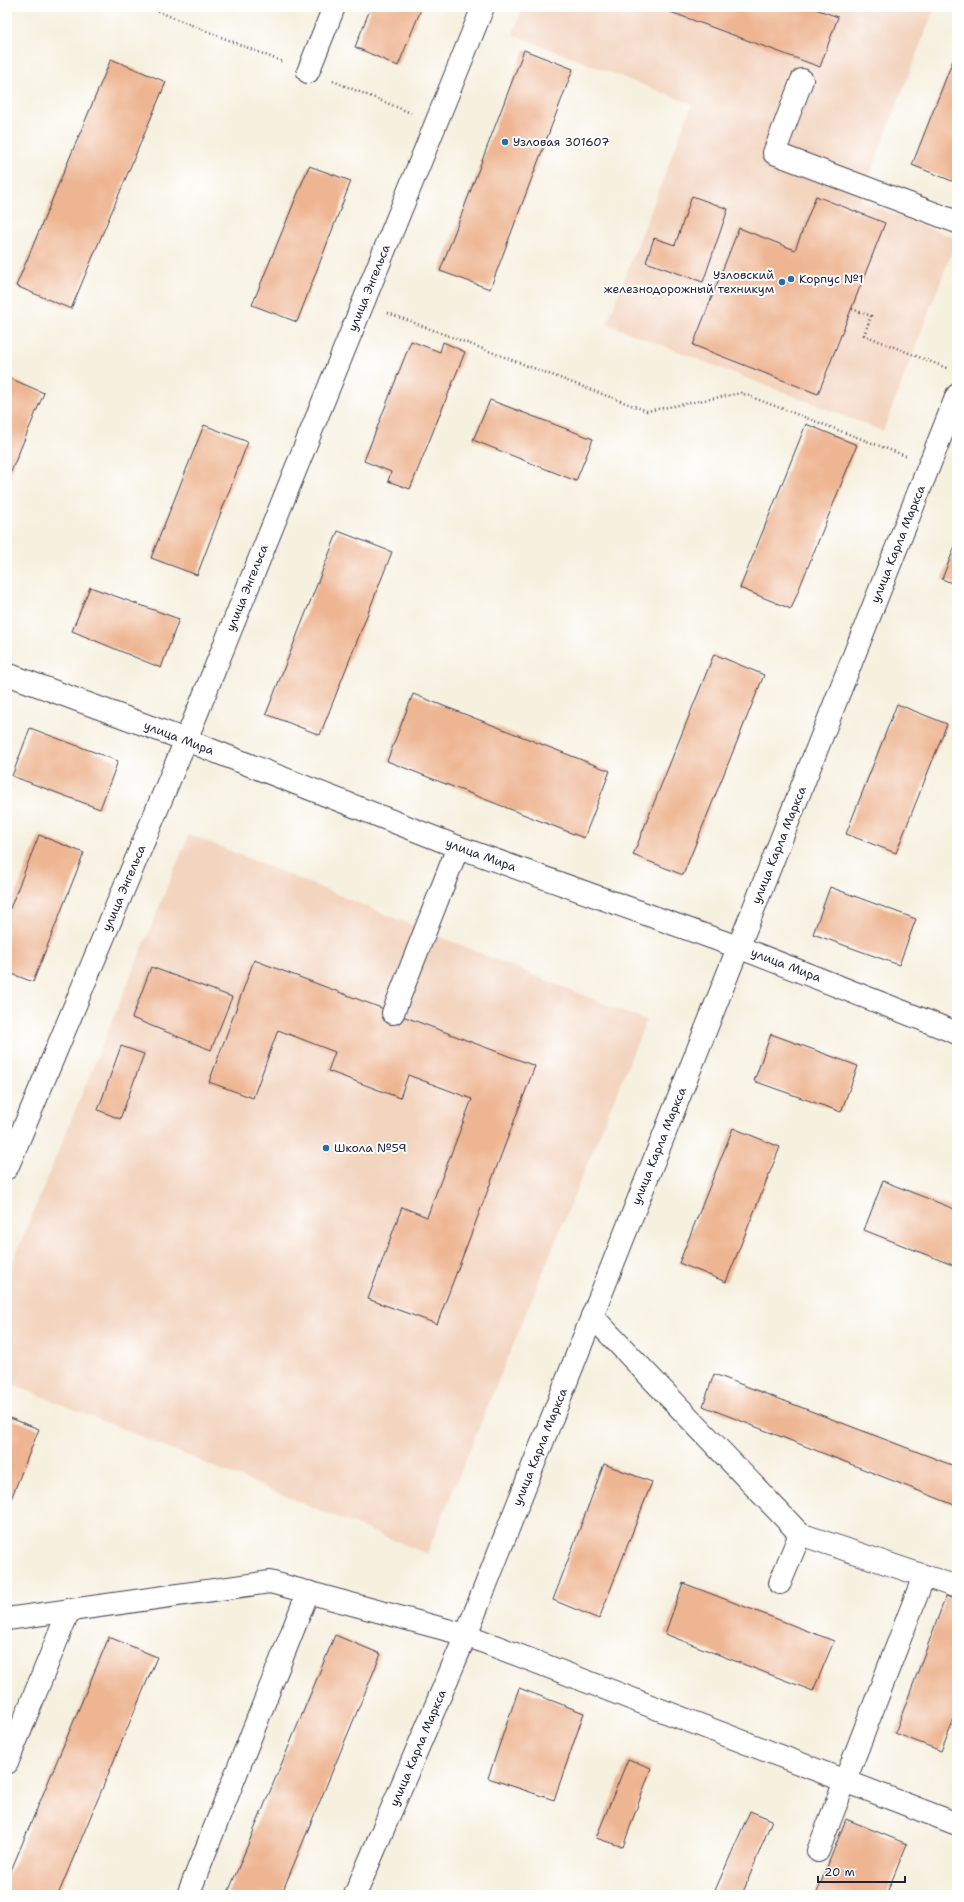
<svg xmlns="http://www.w3.org/2000/svg" width="964" height="1902" font-family="'Shantell Sans',sans-serif">
<rect width="100%" height="100%" fill="#fff"/>
<filter id="ink" filterUnits="userSpaceOnUse"><feTurbulence type="fractalNoise" baseFrequency=".025" numOctaves="2"/><feDisplacementMap in="SourceGraphic" scale="8" xChannelSelector="R" yChannelSelector="G"/><feConvolveMatrix kernelMatrix="1 2 1 2 8 2 1 2 1" color-interpolation-filters="sRGB"/></filter>
<filter id="wash" filterUnits="userSpaceOnUse"><feTurbulence type="fractalNoise" baseFrequency=".012" numOctaves="4" result="noise"/><feDisplacementMap in="SourceGraphic" scale="16" xChannelSelector="R" yChannelSelector="G"/><feGaussianBlur stdDeviation="0.9" result="paint"/><feColorMatrix in="noise" values="0 0 0 0 0 0 0 0 0 0 0 0 0 0 0 0 0 1.4 0 .05"/><feComposite in="paint" operator="in"/></filter>
<g filter="url(#wash)">
<rect width="100%" height="100%" fill="#f6f0df"/>
<g fill="#f3d4bf">
<path d="M523 7H935L860 201 957 239 883 431 607 324 692 104 513 35Z"/>
<path d="M189 834 646 1021 427 1554 7 1382V1276Z"/>
</g>
<g id="blocks">
<g fill="#eeb592">
<path d="M371 7H422L398 66 355 47Z"/>
<path d="M657 7H810L838 17 820 67Z"/>
<path d="M524 50 573 69 490 289 440 271Z"/>
<path d="M957 50V183L912 165Z"/>
<path d="M111 59 166 82 71 309 16 286Z"/>
<path d="M309 166 351 181 297 322 252 305Z"/>
<path d="M692 196 728 209 703 282 646 262 654 238 675 245Z"/>
<path d="M816 196 885 223 818 394 693 345 739 228 795 250Z"/>
<path d="M411 341 440 352 443 342 465 352 410 489 388 481 391 472 364 461Z"/>
<path d="M7 377 44 393 7 481Z"/>
<path d="M490 400 593 439 576 481 473 440Z"/>
<path d="M806 424 857 445 791 609 740 588Z"/>
<path d="M204 425 248 442 197 575 151 558Z"/>
<path d="M338 531 392 552 320 735 266 714Z"/>
<path d="M957 541V585L942 579Z"/>
<path d="M90 587 179 619 161 668 72 631Z"/>
<path d="M714 654 764 675 683 875 633 855Z"/>
<path d="M413 694 610 771 584 838 387 761Z"/>
<path d="M897 704 947 724 896 853 846 834Z"/>
<path d="M30 728 118 761 100 809 12 776Z"/>
<path d="M39 835 84 853 33 982 7 972V916Z"/>
<path d="M830 887 916 919 899 965 813 934Z"/>
<path d="M254 960 535 1066 437 1324 368 1299 402 1207 427 1217 472 1099 408 1075 400 1098 328 1071 335 1052 278 1030 253 1098 209 1082Z"/>
<path d="M151 967 232 997 211 1050 132 1018Z"/>
<path d="M771 1034 858 1066 841 1112 754 1081Z"/>
<path d="M121 1046 144 1054 120 1119 98 1110Z"/>
<path d="M733 1128 780 1147 726 1282 679 1263Z"/>
<path d="M883 1181 957 1210V1261L955 1266 864 1230Z"/>
<path d="M714 1374 957 1467V1506L703 1406Z"/>
<path d="M7 1417 39 1429 7 1509Z"/>
<path d="M604 1464 652 1482 599 1619 553 1600Z"/>
<path d="M683 1583 834 1641 813 1691 665 1634Z"/>
<path d="M946 1596 957 1600V1711L941 1751 895 1733Z"/>
<path d="M335 1635 381 1654 281 1895H227Z"/>
<path d="M109 1637 157 1657 58 1895H7V1880Z"/>
<path d="M519 1688 584 1713 554 1800 488 1778Z"/>
<path d="M628 1759 651 1768 623 1847 596 1838Z"/>
<path d="M750 1811 772 1820 742 1895H713Z"/>
<path d="M846 1819 907 1844 886 1895H816Z"/>
</g>
</g>
</g>
<g filter="url(#ink)">
<use href="#blocks" fill-opacity="0" stroke="#424154" stroke-width="1"/>
<g fill="none" stroke-linecap="round" stroke-linejoin="round">
<defs>
<g id="minor">
<path d="M308 72 334 7"/>
<path d="M802 80 774 153 957 222"/>
<path d="M7 674 186 740 458 847 738 947 957 1033"/>
<path d="M393 1013 458 847"/>
<path d="M7 1168 186 740 483 7"/>
<path d="M592 1316 800 1534 957 1587"/>
<path d="M780 1583 800 1534"/>
<path d="M7 1619 270 1582 466 1635 957 1824"/>
<path d="M7 1763 69 1610"/>
<path d="M818 1851 924 1576"/>
<path d="M188 1895 308 1592"/>
<path d="M355 1895 466 1635 957 395"/>
</g>
</defs>
<use href="#minor" stroke="#424154" stroke-width="24"/>
<g stroke="#424154" stroke-width="2.5" stroke-dasharray="1 3" stroke-linecap="butt">
<path d="M147 7 283 62"/>
<path d="M333 81 411 113"/>
<path d="M852 309 871 316 864 335 949 369"/>
<path d="M388 313 647 411 741 393 906 456"/>
</g>
<use href="#minor" stroke="#fff" stroke-width="22"/>
</g>
</g>
<g fill="#1f6fb2" stroke="#fff" stroke-width="1.5">
<circle cx="505" cy="142" r="4"/>
<circle cx="791" cy="279" r="4"/>
<circle cx="782" cy="282" r="4"/>
<circle cx="326" cy="1148" r="4"/>
</g>
<g text-anchor="middle" stroke-width="4" stroke-linejoin="round" paint-order="stroke">
<g font-size="12" fill="#22223b" stroke="#fff" text-anchor="start">
<text x="513" y="146">Узловая 301607</text>
<text x="774" y="279" text-anchor="end">Узловский<tspan x="774" dy="14">железнодорожный техникум</tspan></text>
<text x="799" y="283">Корпус №1</text>
<text x="334" y="1152">Школа №59</text>
</g>
<g font-size="12" fill="#22223b" stroke="#fff">
<text transform="translate(369 288) rotate(-68)" y="4">улица Энгельса</text>
<text transform="translate(898 544) rotate(-68)" y="4">улица Карла Маркса</text>
<text transform="translate(247 588) rotate(-68)" y="4">улица Энгельса</text>
<text transform="translate(179 738) rotate(21)" y="4">улица Мира</text>
<text transform="translate(779 845) rotate(-68)" y="4">улица Карла Маркса</text>
<text transform="translate(481 855) rotate(20)" y="4">улица Мира</text>
<text transform="translate(124 888) rotate(-67)" y="4">улица Энгельса</text>
<text transform="translate(786 965) rotate(21)" y="4">улица Мира</text>
<text transform="translate(659 1146) rotate(-68)" y="4">улица Карла Маркса</text>
<text transform="translate(540 1447) rotate(-68)" y="4">улица Карла Маркса</text>
<text transform="translate(418 1748) rotate(-67)" y="4">улица Карла Маркса</text>
</g>
</g>
<rect width="964" height="1902" fill="none" stroke="#fff" stroke-width="24"/>
<path d="M818 1876v6h87v-6" fill="none" stroke="#22223b" stroke-width="2"/>
<text x="824" y="1876" font-size="12" fill="#22223b" stroke="#ffffff" stroke-width="3" paint-order="stroke">20 m</text>
</svg>
